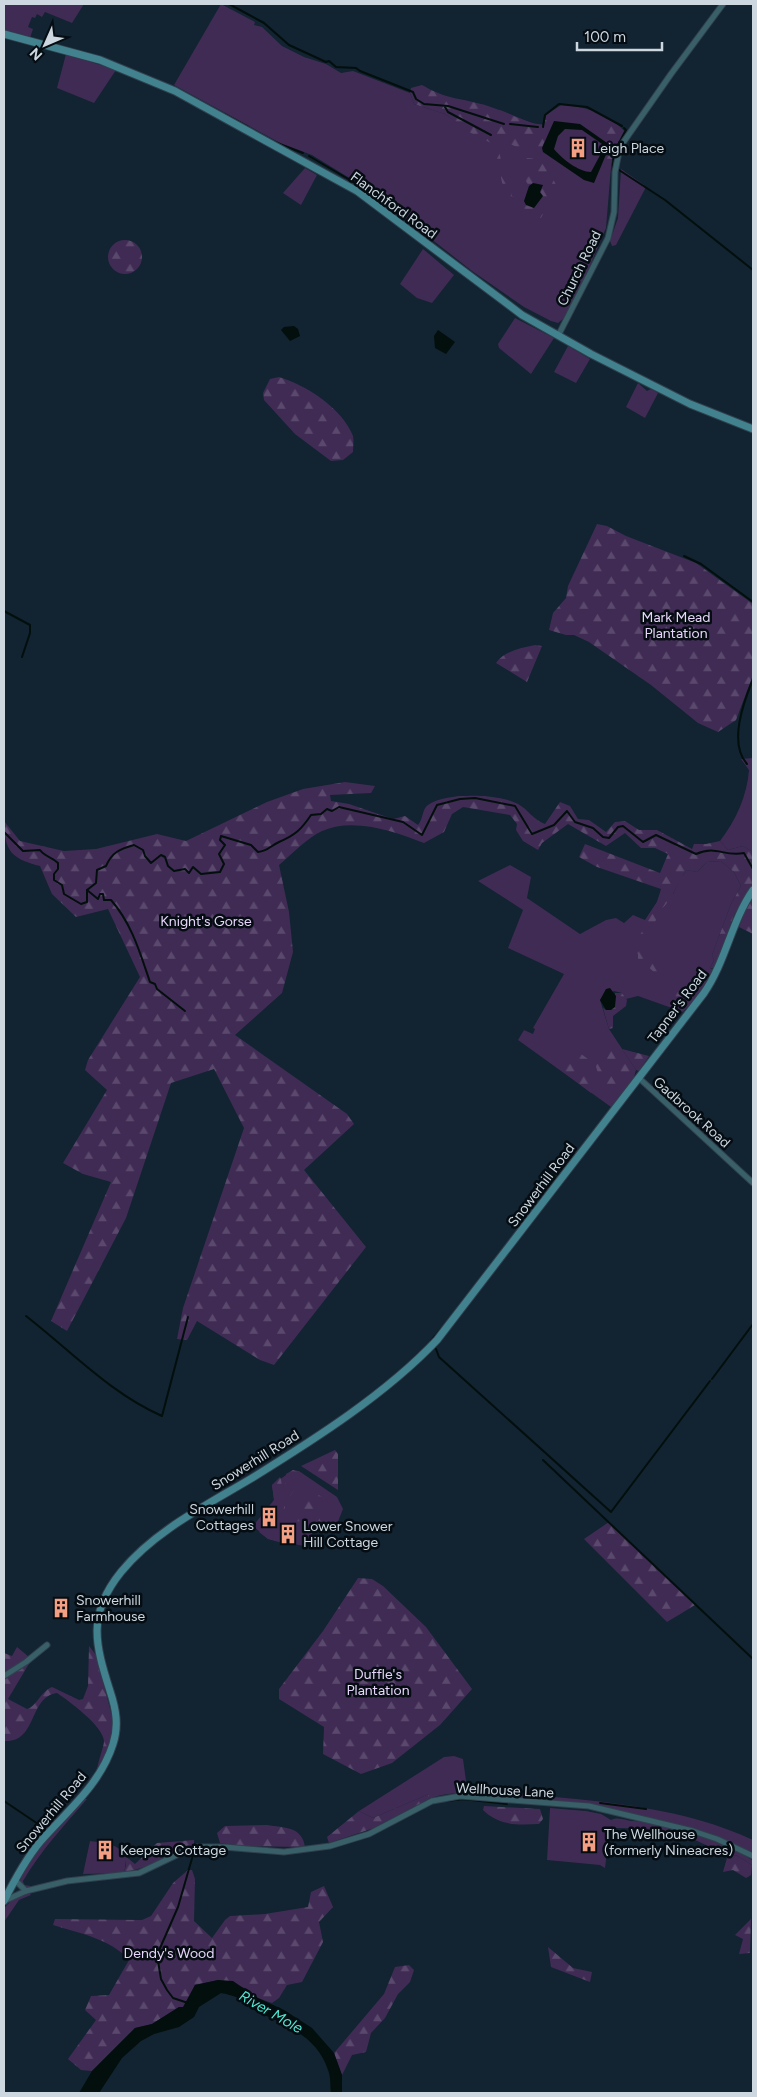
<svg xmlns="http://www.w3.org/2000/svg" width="757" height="2097" font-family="Figtree,sans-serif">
<defs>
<pattern id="forest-firs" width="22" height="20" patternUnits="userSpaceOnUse" patternTransform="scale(1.25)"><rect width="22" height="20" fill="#402b55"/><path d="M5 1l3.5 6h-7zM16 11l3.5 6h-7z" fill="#5a496d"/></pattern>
</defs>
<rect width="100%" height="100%" fill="#122331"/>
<g fill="#402b55">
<path d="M4 4H84L72 23 45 12 42 17 37 14 35 18 32 17 28 27 33 29 30 38 4 31Z"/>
<path d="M221 4 255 22 254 25 262 27 282 46 304 57 326 64 341 73 353 71 410 93 414 104 445 114 469 131 500 110 534 124 544 125 546 115 561 105C584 106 608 113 624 131L612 155 606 228 583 282 563 319 558 323 551 321 524 307 472 271 369 190 312 155 282 144 174 85Z"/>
<path d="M66 54 116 70 94 103 57 88Z"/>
<path d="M305 168 317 175 301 205 283 193Z"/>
<path d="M621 169 644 185 645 189 616 245 612 246 610 241 618 218Z"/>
<path d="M423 249 454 275 432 303 417 298 400 284Z"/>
<path d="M515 318 554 338 531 374 499 348 498 344Z"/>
<path d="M568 346 590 359 576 383 554 372Z"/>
<path d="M638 383 647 391 651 389 658 393 645 418 626 407Z"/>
<path d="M753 758V852L743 846 728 850 720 841C736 820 747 796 749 770L741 759Z"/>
<path d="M721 861 734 872 741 886 731 904 712 955 714 960 710 968 713 969 702 990 683 1012 638 996 626 999 622 993 614 991 600 1000 609 1029 636 1070 634 1077 611 1107 518 1040 524 1030 533 1034 535 1029 533 1028 564 974 508 948 523 910 478 881 510 865 531 877 527 898 580 934 606 920 616 918 624 923 633 915 645 920 657 902 662 889 673 894 680 879 687 870 697 872 707 862Z"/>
<path d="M293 1470 299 1471 337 1497 343 1509 337 1524 312 1533 304 1546 268 1539 253 1526 274 1500 272 1485Z"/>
<path d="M454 1756 463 1759 467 1788 526 1794 522 1798C490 1799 460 1786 429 1799V1794L373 1818 359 1811 444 1757Z"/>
<path d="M535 1795C608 1802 685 1808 753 1840V1852L688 1827 583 1803 543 1801Z"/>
<path d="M84 1799H87C64 1826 41 1850 23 1881L24 1885 31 1886 26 1888 20 1881C28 1849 63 1823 84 1799Z"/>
<path d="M550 1808 586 1811 601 1814 611 1820C619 1816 626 1821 634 1821 673 1823 719 1838 752 1860V1865L736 1855 727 1858C690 1831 655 1828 610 1828L605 1868 600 1865 547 1860Z"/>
<path d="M90 1841C111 1843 131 1846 124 1873L83 1874Z"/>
<path d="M29 1893 31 1895 19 1900 4 1922V1908L11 1901Z"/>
</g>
<g fill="url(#forest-firs)">
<path d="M422 85C447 100 463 98 488 106 507 112 524 123 544 125L545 120 554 121 542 147 543 152 539 154 532 147 524 150 510 144 499 148C500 166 510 178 512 196L517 198 526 193 524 201 540 192 543 186 531 184 529 186 524 178 521 168 527 158C545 157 549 173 557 186L541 218 513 205 506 199 493 144 469 132 445 114 414 104 410 93 411 88Z"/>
<path d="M613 121 624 131 615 146 610 169H607L603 165 610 147 599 136 601 132H607Z"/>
<circle cx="125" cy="257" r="17"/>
<path d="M279 377C306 385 342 408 353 436 354 441 353 447 353 452L343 460 331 461 295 434 264 400 263 393 270 379Z"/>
<path d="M597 524 607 526 626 536 696 563 753 604V675L736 720 718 732 698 723 651 685 589 642 574 635H566L549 630 553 613 566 598 568 586Z"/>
<path d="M535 645 542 646 527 682 496 663C504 651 521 648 535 645Z"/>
<path d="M345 782 375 786 371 793 330 795 331 801 349 804 393 819 405 816 418 825C423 820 422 809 428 805 446 792 499 794 518 804 529 810 532 819 545 824L560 802 570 806 578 819 589 820 606 832 615 822 625 821 639 830H657L692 849 694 844H706L720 841 728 850 743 846 753 852V885L734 915 715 968H710L714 960 712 955 731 904 741 886 734 872 721 861 707 862 697 872 687 870C676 883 674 899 660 910L667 915 665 919 657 918C650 929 651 942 643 955L657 962 658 967 667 971 656 974 643 962 638 963V954L631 949 647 924 644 922 657 902 661 889 597 867 579 857 585 844 660 873 668 854 655 848H641L625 833 606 846 568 824 542 843 538 850 523 841 516 830 517 824 510 815 463 807 452 814 444 832 424 843C394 831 353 817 322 831 307 838 292 854 279 865L289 912 293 952 282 993 235 1035 347 1114 354 1124 304 1170 366 1247 274 1365 260 1360 197 1321 187 1340 177 1339 183 1308 244 1128 214 1069 171 1083 126 1218 67 1331 51 1321 111 1182 83 1174 63 1163 107 1090 85 1070 88 1060 140 977 108 909 76 917 52 894 40 866C12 859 4 851 4 821L20 841 64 851 96 849 157 834 186 841 267 802 303 789Z"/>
<path d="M753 897V934L739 927 749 900Z"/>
<path d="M693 984 702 990 690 1006 686 1007 657 997 658 993 692 991Z"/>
<path d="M615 993H622L627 1000 626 1006 613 1016V1028L609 1029 603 1008 606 1010 614 1002Z"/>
<path d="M613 1043 615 1046 613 1052 622 1055 634 1077 621 1094C604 1086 593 1073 596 1054L604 1051Z"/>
<path d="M622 1049 649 1056 639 1071 636 1070Z"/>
<path d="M581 1054 588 1059 595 1086 591 1093 557 1067 568 1055Z"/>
<path d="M335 1450 338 1454V1490L301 1466Z"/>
<path d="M293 1470 303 1474C294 1488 278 1519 276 1535L285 1540 286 1544 268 1539 259 1532 272 1529 284 1508 286 1474Z"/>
<path d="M280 1477C285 1489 277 1499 269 1508L274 1500 272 1485Z"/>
<path d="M312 1491 322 1497C315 1511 316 1516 326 1528L312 1533 307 1540 301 1537V1529L296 1525 304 1503Z"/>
<path d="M609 1522 695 1605 667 1622 584 1539Z"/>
<path d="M358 1578 372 1579 383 1586 426 1627 472 1689 440 1725 392 1763 361 1774 323 1754 324 1727 279 1699V1689L323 1631Z"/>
<path d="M89 1646 96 1655 115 1728 111 1745 97 1772C97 1763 104 1747 104 1741 103 1726 69 1701 57 1693 28 1697 38 1743 4 1741V1653L12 1656 17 1647 29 1657 30 1662 8 1699 27 1709C37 1706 40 1692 52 1687L79 1700 83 1699 88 1686Z"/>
<path d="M429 1794V1799L374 1828 329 1843 327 1837 359 1811 373 1818Z"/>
<path d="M484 1806 540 1809 543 1819 539 1824C517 1825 500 1826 483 1810Z"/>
<path d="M267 1825C284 1828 302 1826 305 1847L243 1846 220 1843 217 1833 225 1826Z"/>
<path d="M194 1840V1844L151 1865 124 1873 126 1865 124 1855 135 1864 157 1843Z"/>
<path d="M736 1855 752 1865 751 1875 746 1878 733 1870 723 1872 727 1858Z"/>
<path d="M188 1870H192L195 1879 194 1921 212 1938 225 1920 230 1916 265 1914 308 1907 311 1892 324 1886 333 1907 319 1922 323 1942 302 1982 287 1985 279 1998 272 2003 258 1998 245 1988 218 1980 195 1985 184 2007H179L152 2024 135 2028 92 2071 81 2070 68 2059 96 2020 85 2010 91 1996 109 1995 129 1960C111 1939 79 1933 53 1925L55 1919 142 1920 151 1916 173 1883Z"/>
<path d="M751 1919 750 1953 739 1954 743 1939 735 1935Z"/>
<path d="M548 1947 573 1968 592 1972 590 1982 551 1967Z"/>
<path d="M409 1965 414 1970 410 1982 398 1994 385 2018 371 2033 366 2052 352 2055 342 2075 334 2053 384 1994 395 1967Z"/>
</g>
<g fill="#030f0d" fill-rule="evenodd">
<path d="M554 121 580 124 610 145 594 183 584 180 543 152 542 148ZM565 129 582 130 605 146 591 172C579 172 562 159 554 149L558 136Z"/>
<path d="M533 183 543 185 540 192 543 196 534 208 526 205 524 201 529 186Z"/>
<path d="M294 326 298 329 300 336 290 341 281 330 284 327Z"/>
<path d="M438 330 455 342 446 354 435 348 434 336Z"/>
<path d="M610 988 616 996 615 1007 611 1010H606L600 1000 606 989Z"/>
<path d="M218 1980 233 1981 258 1998 284 2010 312 2028 334 2053 342 2075V2093H331C330 2086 331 2077 328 2070 316 2033 281 2024 250 2008 247 1999 231 1995 221 1993L199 2007 194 2017 179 2027 154 2034 141 2041 122 2058 99 2093H79L92 2071 135 2028 152 2024 179 2007H183L195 1985Z"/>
</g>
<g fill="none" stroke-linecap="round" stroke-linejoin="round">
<g stroke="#030f0d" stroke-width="2">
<path d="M229 4 264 23 289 45 326 62 329 61 336 67 356 68 360 71 413 92 416 99 424 104 448 106 504 124"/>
<path d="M445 107 448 112 491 135"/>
<path d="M224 114 248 127"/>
<path d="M510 124 538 127"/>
<path d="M543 127 545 115 559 104 587 107 622 126"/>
<path d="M272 141 303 153"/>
<path d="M309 156 374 194 393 210"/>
<path d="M613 167 614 153 626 130 624 128"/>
<path d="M619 170 665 200 753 270"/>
<path d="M684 556 701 564 753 602"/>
<path d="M4 611 30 625V633L22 657"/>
<path d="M747 764C728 743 744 701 753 679"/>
<path d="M4 832 23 851 40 850C45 857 52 857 58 863V869L54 874V880L62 885 64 894 81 904 87 902V890L96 883 97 870 106 866C112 852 120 849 134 845L143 850 145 856 151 863 161 855 165 857 168 866 174 871 185 869 189 873 193 867 201 874 220 872 224 864 219 854 225 845 220 840 221 836 251 845 258 852C268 851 270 846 279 842 295 835 301 830 311 815L321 814 327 809 332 811 339 807 403 822 422 835 437 805 460 799 475 798 515 806 532 834 554 825 567 811 575 822 593 828 603 837 609 838 618 827 623 826 643 842 656 835 696 854C717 845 723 857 744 853L753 869V877"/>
<path d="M87 890 98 899 100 894H103L104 900H111C132 924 140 953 150 982L155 984 157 989 185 1011"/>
<path d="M753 915V916"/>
<path d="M541 1199 574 1154"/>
<path d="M26 1316C71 1351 110 1393 162 1416L188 1317"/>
<path d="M431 1341 441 1329"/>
<path d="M436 1349 439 1357 611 1512 710 1381"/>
<path d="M712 1379 753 1324"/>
<path d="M543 1460 753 1659"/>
<path d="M4 1801 41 1826"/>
<path d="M447 1801 463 1799 507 1804"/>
<path d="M600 1803 646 1809"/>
<path d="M188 2003 173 1998 167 1990 161 1979 157 1955 178 1907 193 1855"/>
</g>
<defs>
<g id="street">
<path d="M559 334 608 238 614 212 615 172 620 147 671 74 723 4"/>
<path d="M639 1078 753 1183"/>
<path d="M4 1676 26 1662 47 1645"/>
<path d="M15 1880 26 1891"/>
<path d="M4 1901 26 1891 67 1881 139 1873 185 1851 197 1847H224L284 1852 330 1846 369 1834 432 1801 460 1796 589 1806 693 1831 717 1839 753 1856"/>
</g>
<g id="secondary">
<path d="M4 34 100 60 175 91 357 191 522 315 591 354 690 404 753 429"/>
<path d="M4 1901C14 1881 25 1860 40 1842 67 1811 100 1785 113 1744 119 1726 116 1709 110 1691 95 1644 87 1614 121 1572 154 1531 207 1505 252 1478 315 1439 386 1394 437 1340L704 993C726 961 731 922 753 890"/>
</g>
</defs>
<use href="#street" stroke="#30404d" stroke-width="7"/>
<use href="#secondary" stroke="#30404d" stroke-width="9"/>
<use href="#street" stroke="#396068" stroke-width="5"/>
<use href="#secondary" stroke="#42828f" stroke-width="7"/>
</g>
<defs>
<symbol id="building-bare" viewBox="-9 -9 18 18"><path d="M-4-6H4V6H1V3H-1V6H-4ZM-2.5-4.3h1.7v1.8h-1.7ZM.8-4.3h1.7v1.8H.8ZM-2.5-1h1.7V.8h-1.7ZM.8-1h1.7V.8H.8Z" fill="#f39f83" stroke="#050c12" stroke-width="2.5" paint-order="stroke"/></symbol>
</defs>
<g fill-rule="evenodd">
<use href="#building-bare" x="564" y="134" width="28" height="28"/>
<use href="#building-bare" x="255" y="1503" width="28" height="28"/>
<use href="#building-bare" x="274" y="1520" width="28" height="28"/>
<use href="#building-bare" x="47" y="1594" width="28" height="28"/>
<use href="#building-bare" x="575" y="1828" width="28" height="28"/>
<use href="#building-bare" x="91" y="1836" width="28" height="28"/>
</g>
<g text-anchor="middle" stroke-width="5" stroke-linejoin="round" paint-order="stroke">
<g font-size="14" fill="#ccd7e0" stroke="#050c12" text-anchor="start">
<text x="593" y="153">Leigh Place</text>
<text x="254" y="1514" text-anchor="end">Snowerhill<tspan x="254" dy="16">Cottages</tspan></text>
<text x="303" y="1531">Lower Snower<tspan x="303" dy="16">Hill Cottage</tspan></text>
<text x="76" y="1605">Snowerhill<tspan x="76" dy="16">Farmhouse</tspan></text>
<text x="604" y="1839">The Wellhouse<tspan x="604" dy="16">(formerly Nineacres)</tspan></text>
<text x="120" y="1855">Keepers Cottage</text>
</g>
<g font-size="14" fill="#ccd7e0" stroke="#050c12">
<text transform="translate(394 205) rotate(36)" y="5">Flanchford Road</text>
<text transform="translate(579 268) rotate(-64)" y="5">Church Road</text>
<text transform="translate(677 1006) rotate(-53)" y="5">Tapner's Road</text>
<text transform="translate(692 1112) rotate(42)" y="5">Gadbrook Road</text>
<text transform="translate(541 1185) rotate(-53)" y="5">Snowerhill Road</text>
<text transform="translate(255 1460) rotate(-32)" y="5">Snowerhill Road</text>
<text transform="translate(505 1790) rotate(3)" y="5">Wellhouse Lane</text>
<text transform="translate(51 1812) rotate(-50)" y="5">Snowerhill Road</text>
</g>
<g font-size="14" fill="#e8d7fc" stroke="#050c12">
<text x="676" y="622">Mark Mead<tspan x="676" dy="16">Plantation</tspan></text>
<text x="206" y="926">Knight's Gorse</text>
<text x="378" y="1679">Duffle's<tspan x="378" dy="16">Plantation</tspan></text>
<text x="169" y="1958">Dendy's Wood</text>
</g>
<g font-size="15" font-style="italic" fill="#51e8d2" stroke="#050c12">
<text transform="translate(271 2012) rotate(30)" y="5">River Mole</text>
</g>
</g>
<rect width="757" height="2097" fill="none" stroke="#ccd7e0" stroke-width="10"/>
<g transform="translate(45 45) rotate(225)" stroke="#050c12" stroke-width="4" paint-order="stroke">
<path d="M0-4L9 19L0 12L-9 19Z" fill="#ccd7e0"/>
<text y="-8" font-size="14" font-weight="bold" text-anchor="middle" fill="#ccd7e0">N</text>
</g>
<path d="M577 42v8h85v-8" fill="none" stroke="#ccd7e0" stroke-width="2.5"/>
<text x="584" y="42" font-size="15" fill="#ccd7e0" stroke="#050c12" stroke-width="4" paint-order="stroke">100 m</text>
</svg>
